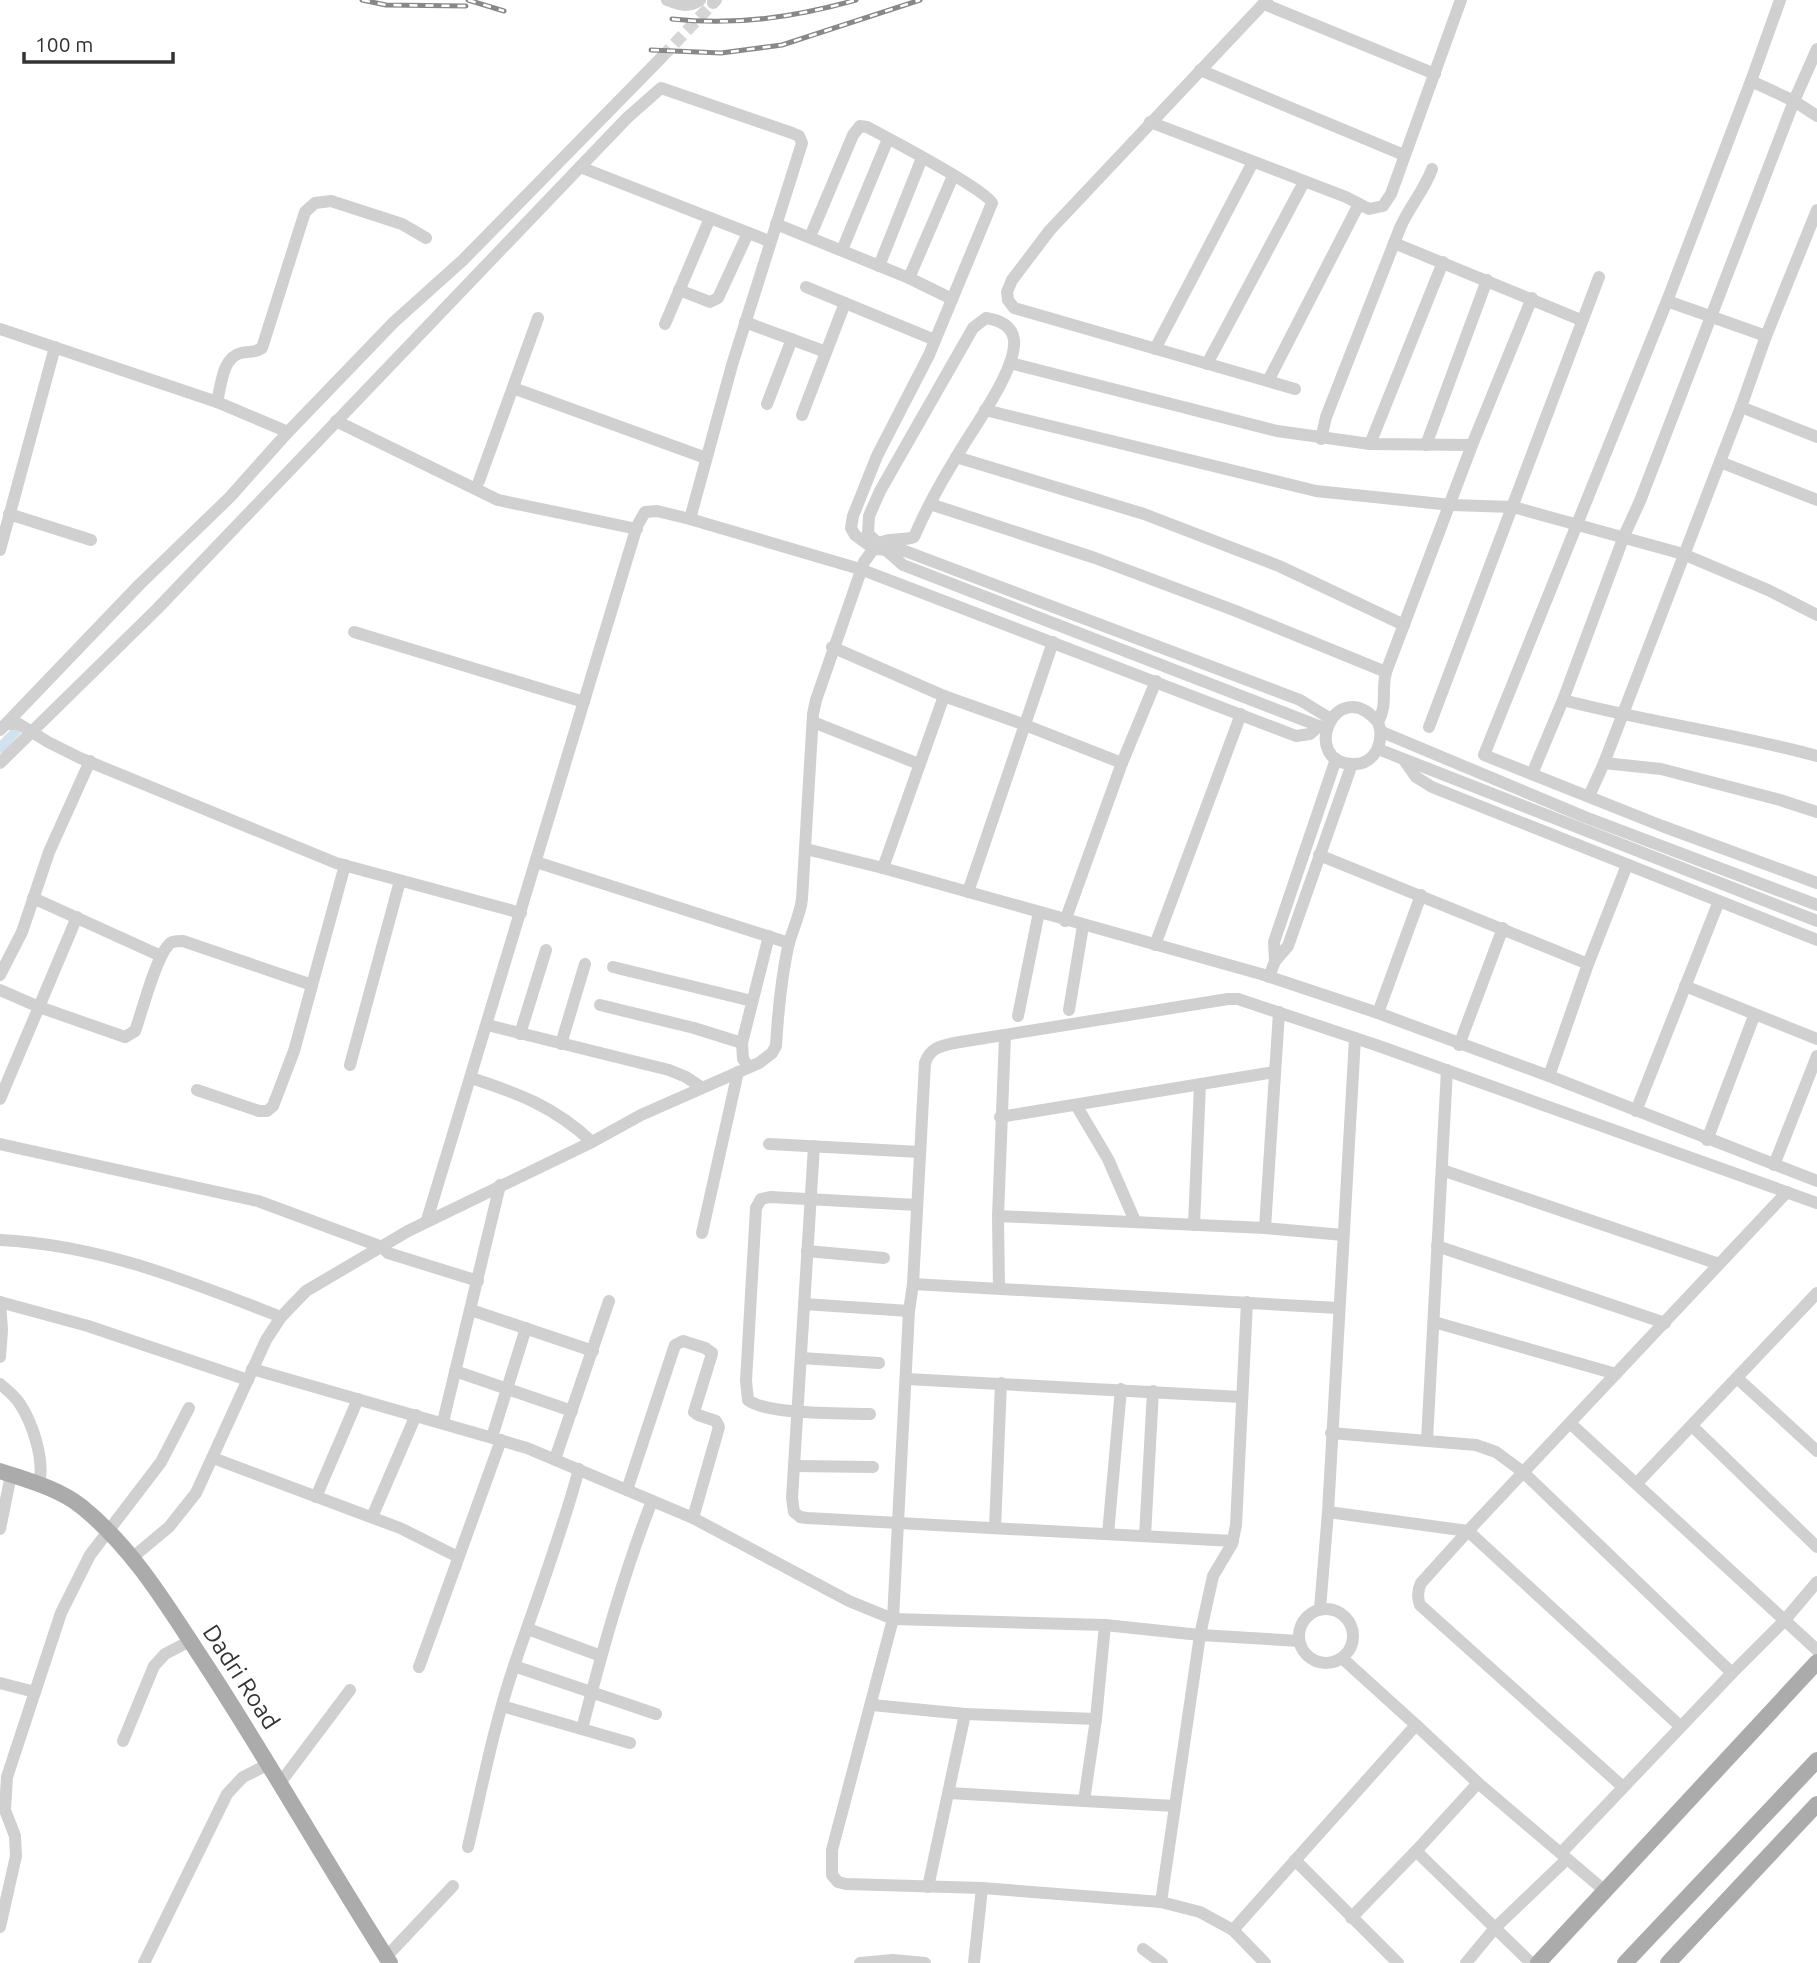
<svg xmlns="http://www.w3.org/2000/svg" width="1817" height="1963" font-family="Ubuntu,sans-serif">
<rect width="100%" height="100%" fill="#fff"/>
<g fill="none" stroke-linecap="round" stroke-linejoin="round">
<path stroke="#cfe2ee" stroke-width="10" d="M0 748 16 731"/>
<path stroke="#d6d6d6" stroke-width="12" stroke-dasharray="12 6" stroke-linecap="butt" d="M662 57 713 3"/>
<g stroke="#d0d0d0" stroke-width="12">
<path d="M667 0C680 5 688 8 700 0"/>
<path d="M1267 0 1050 230 1012 280 1007 292 1008 300 1014 308 1295 389"/>
<path d="M713 3 716 0"/>
<path d="M1264 4 1435 74"/>
<path d="M1200 70 1404 155"/>
<path d="M1751 81 1780 0"/>
<path d="M1817 116 1794 101 1751 81 1667 301 1484 755 1662 826 1817 883"/>
<path d="M1150 122 1346 197 1369 209 1383 206 1391 194 1461 0"/>
<path d="M580 167 769 241"/>
<path d="M776 224 909 278 952 299"/>
<path d="M810 237 853 135 860 126 867 127C886 137 986 190 992 203L929 355 877 456 853 516 851 528 855 535 874 549 905 551 1300 700 1331 719"/>
<path d="M1394 243 1581 320"/>
<path d="M842 250 888 139"/>
<path d="M879 266 922 158"/>
<path d="M909 278 953 176"/>
<path d="M806 287 935 340"/>
<path d="M679 290 710 302 718 298 748 233"/>
<path d="M1667 301 1766 336"/>
<path d="M745 322 826 352"/>
<path d="M665 324 710 218"/>
<path d="M0 329 217 402 288 432"/>
<path d="M1155 349 1253 162"/>
<path d="M1010 363 1277 431 1370 444 1472 445"/>
<path d="M1207 364 1304 182"/>
<path d="M1268 381 1359 204"/>
<path d="M513 388 706 458"/>
<path d="M217 402C221 387 222 357 241 353 249 351 255 353 262 348L305 212 315 203 331 201 402 224 426 238"/>
<path d="M767 404 792 339"/>
<path d="M1741 407 1817 437"/>
<path d="M985 410 1316 491 1451 505 1513 507 1683 554 1768 590 1817 615"/>
<path d="M802 415 845 303"/>
<path d="M336 421 498 500 637 529"/>
<path d="M1321 439 1326 417 1400 228C1409 207 1424 191 1432 169"/>
<path d="M1370 444 1443 262"/>
<path d="M1426 445 1487 280"/>
<path d="M956 457 1144 514 1279 566 1404 625"/>
<path d="M1720 462 1817 500"/>
<path d="M479 481 538 318"/>
<path d="M930 504 1095 558 1236 611 1386 672"/>
<path d="M9 514 91 540"/>
<path d="M0 550 55 347"/>
<path d="M887 551 903 565 1324 728"/>
<path d="M354 632 584 702"/>
<path d="M832 647 944 696 1025 725 1122 763"/>
<path d="M1563 700C1647 722 1733 733 1817 756"/>
<path d="M813 722 919 764"/>
<path d="M1378 722C1335 672 1299 763 1353 764 1376 765 1385 740 1378 722 1388 704 1381 692 1386 672L1472 445 1532 298"/>
<path d="M7 724H19L48 742 80 758 336 863 521 913"/>
<path d="M1429 727 1599 277"/>
<path d="M0 730 140 584 230 497 288 432 394 322 463 260 662 57"/>
<path d="M1382 732 1585 817 1817 905"/>
<path d="M1378 749 1817 921"/>
<path d="M1404 760 1416 777 1432 787 1817 940"/>
<path d="M0 763 157 609 580 167 628 117 661 88 792 133 799 136 802 143 732 365 690 519"/>
<path d="M1604 763 1661 769 1780 800 1817 812"/>
<path d="M1532 774 1563 700 1624 536 1640 501 1794 101 1817 49"/>
<path d="M1589 796 1604 763 1741 407 1766 336 1817 210"/>
<path d="M806 849 883 868 1261 974 1378 1013 1549 1076 1817 1181"/>
<path d="M1319 855 1588 964"/>
<path d="M536 862 789 943"/>
<path d="M883 868 944 696"/>
<path d="M968 892 1053 642"/>
<path d="M33 898 161 956"/>
<path d="M1065 921 1122 763 1156 681"/>
<path d="M1155 945 1241 714"/>
<path d="M1275 961 1274 942 1336 759"/>
<path d="M613 967 752 1001"/>
<path d="M0 975 22 932 49 852 90 761"/>
<path d="M1269 977 1275 961 1288 946 1352 764"/>
<path d="M1685 986 1817 1039"/>
<path d="M0 990 39 1007 125 1037 135 1031C142 1013 157 950 172 942 176 941 179 941 183 941L312 985"/>
<path d="M600 1005 694 1028 742 1043"/>
<path d="M1069 1010 1083 926"/>
<path d="M1378 1013 1421 895"/>
<path d="M1018 1016 1039 912"/>
<path d="M487 1025 669 1070 686 1077 701 1087"/>
<path d="M520 1034 546 950"/>
<path d="M1005 1036 998 1216 1265 1228 1343 1235"/>
<path d="M561 1044 585 964"/>
<path d="M1459 1045 1503 928"/>
<path d="M350 1065 400 881"/>
<path d="M749 1067 743 1059 742 1043 769 936"/>
<path d="M1549 1076 1588 964 1627 865"/>
<path d="M471 1078C518 1093 555 1107 592 1142"/>
<path d="M197 1090 259 1111H267L273 1106 294 1051 345 865"/>
<path d="M0 1099 77 917"/>
<path d="M1076 1105 1108 1159 1135 1221"/>
<path d="M1636 1111 1719 901"/>
<path d="M1000 1117 1274 1072"/>
<path d="M1707 1140 1754 1016"/>
<path d="M0 1144 258 1201 382 1247 388 1253 478 1281"/>
<path d="M769 1144 920 1152"/>
<path d="M814 1146 792 1498 794 1512 800 1517 807 1518 1233 1541"/>
<path d="M1774 1165 1817 1056"/>
<path d="M1442 1170 1719 1264"/>
<path d="M998 1216 999 1288"/>
<path d="M427 1220 637 526 645 512 657 511 690 519 860 569 1296 736 1310 734 1319 726"/>
<path d="M1194 1225 1200 1084"/>
<path d="M1265 1228 1279 1012"/>
<path d="M702 1233 738 1072"/>
<path d="M0 1240C101 1245 188 1281 281 1317"/>
<path d="M1437 1246 1665 1323"/>
<path d="M807 1251 884 1258"/>
<path d="M913 1284 1338 1308"/>
<path d="M0 1302 88 1326 248 1380"/>
<path d="M1247 1302 1236 1525 1232 1544 1213 1576 1200 1635 1299 1641"/>
<path d="M804 1304 909 1311"/>
<path d="M471 1310 593 1351"/>
<path d="M1434 1322 1616 1374"/>
<path d="M0 1357 2 1330 0 1302"/>
<path d="M801 1358 879 1363"/>
<path d="M252 1369 527 1448 693 1518 849 1601 893 1619 1105 1625 1200 1635 1161 1902"/>
<path d="M455 1371 572 1411"/>
<path d="M1737 1378 1817 1451"/>
<path d="M907 1379 1241 1397"/>
<path d="M0 1384C7 1390 15 1396 20 1404 33 1424 45 1461 39 1484"/>
<path d="M870 1414C843 1413 767 1415 748 1400L746 1381 756 1208 761 1199 770 1197 917 1205"/>
<path d="M443 1422 500 1185"/>
<path d="M1571 1424 1817 1650"/>
<path d="M1692 1426 1817 1547"/>
<path d="M1331 1433 1476 1445 1496 1452 1523 1472 1732 1673"/>
<path d="M492 1437 526 1328"/>
<path d="M1427 1440 1447 1070"/>
<path d="M213 1458 400 1528 458 1557"/>
<path d="M555 1459 609 1301"/>
<path d="M794 1466 873 1467"/>
<path d="M1637 1483 1817 1293"/>
<path d="M627 1490 675 1345 683 1341 705 1348 712 1353 711 1357 694 1412 698 1415 716 1421 719 1427 693 1518"/>
<path d="M316 1497 358 1399"/>
<path d="M1328 1512 1468 1531 1680 1726"/>
<path d="M372 1517 416 1415"/>
<path d="M995 1528 1001 1383"/>
<path d="M0 1529 11 1475"/>
<path d="M1108 1534 1121 1389"/>
<path d="M1145 1536 1153 1391"/>
<path d="M133 1557 169 1527 196 1493 266 1340 281 1317 306 1291 408 1231 592 1142 641 1115 759 1063 772 1053 776 1046C778 1012 781 980 788 947 792 930 800 916 802 899L813 714 816 700 864 562C868 557 873 548 879 544 889 537 903 541 914 537 926 509 941 482 957 456 972 429 1017 370 1014 340 1012 325 999 320 986 318L973 328 880 491 869 516 868 534 879 544"/>
<circle cx="1326" cy="1636" r="27"/>
<path d="M1320 1609 1328 1512 1355 1038"/>
<path d="M528 1629 601 1656"/>
<path d="M1342 1658 1416 1725"/>
<path d="M514 1666 656 1714"/>
<path d="M419 1667 501 1440"/>
<path d="M0 1683 35 1692"/>
<path d="M872 1705 965 1714 928 1887"/>
<path d="M502 1706 630 1743"/>
<path d="M965 1714 1096 1719"/>
<path d="M582 1729C602 1652 623 1575 652 1501"/>
<path d="M123 1741 154 1666 165 1654 190 1641"/>
<path d="M280 1783 350 1690"/>
<path d="M1623 1787 1420 1605C1417 1597 1417 1591 1421 1583L1468 1531 1787 1192"/>
<path d="M949 1793 1084 1801 1096 1719 1105 1625"/>
<path d="M1084 1801 1175 1806"/>
<path d="M468 1847C482 1787 494 1725 514 1666 536 1601 561 1536 579 1469"/>
<path d="M1416 1851 1478 1783"/>
<path d="M1561 1853 1732 1673 1784 1621 1817 1582"/>
<path d="M1295 1860 1398 1963"/>
<path d="M1351 1918 1416 1851 1495 1928 1466 1963"/>
<path d="M0 1927 16 1856 15 1836 5 1810 7 1777 61 1613 90 1555 161 1462 189 1408"/>
<path d="M1233 1930 1416 1725 1478 1783 1605 1891"/>
<path d="M1143 1949 1162 1963"/>
<path d="M386 1957 453 1886"/>
<path d="M144 1963 227 1794 243 1777 269 1764"/>
<path d="M860 1963 893 1960 925 1963"/>
<path d="M974 1963 982 1888"/>
<path d="M1265 1963 1233 1930 1200 1912 1161 1902 982 1888 846 1884 838 1882 832 1875V1850L893 1619 909 1311 913 1284 925 1063C930 1048 940 1046 954 1043L1228 999H1238L1376 1045 1817 1203"/>
<path d="M1531 1963 1495 1928 1567 1859"/>
</g>
<g stroke="#ababab" stroke-width="16">
<path d="M0 1471C27 1480 60 1489 82 1507 135 1550 169 1609 206 1665 270 1763 327 1865 390 1963"/>
<path d="M1538 1963 1817 1662"/>
<path d="M1625 1963 1817 1760"/>
<path d="M1668 1963 1817 1804"/>
</g>
<defs>
<g id="rail">
<path d="M362 0 386 5 466 6"/>
<path d="M468 0 504 11"/>
<path d="M672 19C736 26 795 17 856 0"/>
<path d="M651 50 721 53 782 45 920 0"/>
</g>
</defs>
<use href="#rail" stroke="#888" stroke-width="5"/>
<use href="#rail" stroke="#fff" stroke-width="2.5" stroke-dasharray="8" stroke-linecap="butt"/>
</g>
<g text-anchor="middle" stroke-width="7" stroke-linejoin="round" paint-order="stroke">
<g font-size="24" fill="#333" stroke="#fff">
<text transform="translate(241 1677) rotate(57)" y="8">Dadri Road</text>
</g>
</g>
<path d="M24 52v10h149v-10" fill="none" stroke="#333333" stroke-width="3.5"/>
<text x="35" y="52" font-size="21" fill="#333333" stroke="#ffffff" stroke-width="5" paint-order="stroke">100 m</text>
</svg>
